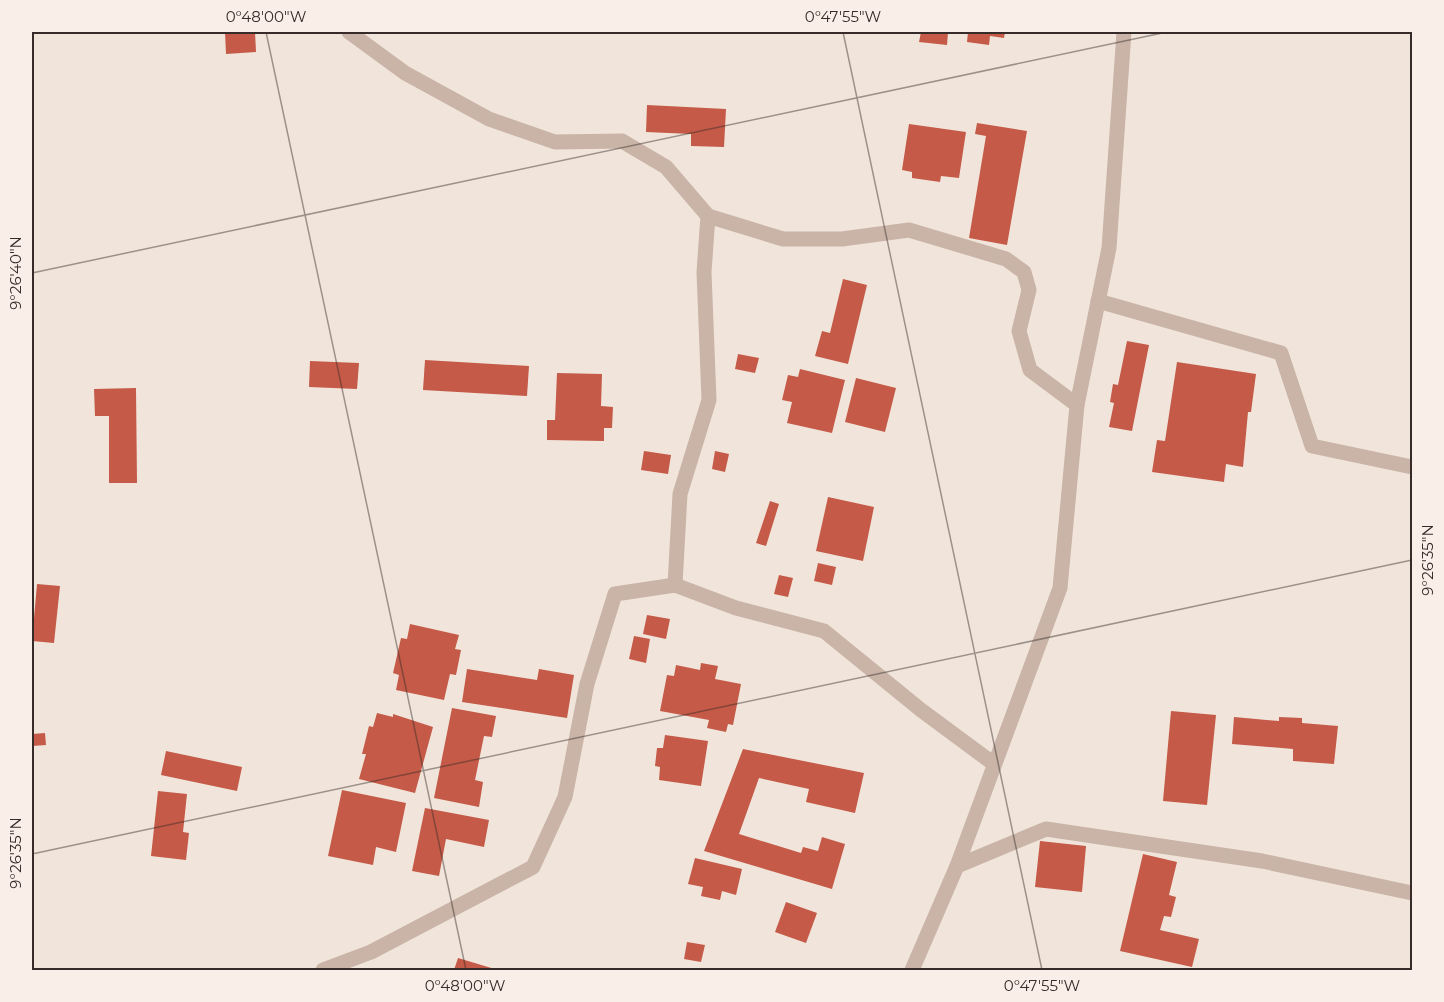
<svg xmlns="http://www.w3.org/2000/svg" width="1444" height="1002" font-family="Montserrat,sans-serif">
<rect width="100%" height="100%" fill="#f1e5db"/>
<g fill="#c45a47">
<path d="M225 32H255L256 52 226 54Z"/>
<path d="M921 32H948L947 45 919 42Z"/>
<path d="M968 32H1005L1004 38 990 36 989 45 967 42Z"/>
<path d="M647 105 726 109 724 147 691 146V134L646 132Z"/>
<path d="M977 123 1027 131 1007 245 969 238 986 136 975 134Z"/>
<path d="M909 124 966 132 959 178 941 176 940 182 912 178V172L902 170Z"/>
<path d="M843 279 867 285 848 364 815 356 822 331 830 333Z"/>
<path d="M1127 341 1149 345 1132 431 1109 427 1114 403 1110 402 1113 384 1118 385Z"/>
<path d="M738 354 759 358 755 373 735 369Z"/>
<path d="M425 360 529 366 527 396 423 390Z"/>
<path d="M310 361 359 363 357 389 309 387Z"/>
<path d="M1177 362 1256 374 1251 412H1248L1243 467 1226 464 1224 482 1152 472 1157 440 1165 441Z"/>
<path d="M800 369 845 380 832 433 787 423 792 402 782 400 788 375 798 377Z"/>
<path d="M557 373 602 374 601 406 613 407 612 428H604V441L547 440V420H555Z"/>
<path d="M856 378 896 388 885 432 845 422Z"/>
<path d="M136 388 137 483H109V416H95L94 389Z"/>
<path d="M644 451 671 455 668 474 641 470Z"/>
<path d="M715 451 729 454 725 472 712 469Z"/>
<path d="M828 497 874 507 863 561 816 551Z"/>
<path d="M770 501 779 504 766 546 756 543Z"/>
<path d="M818 563 836 567 832 585 814 581Z"/>
<path d="M779 575 793 578 788 597 774 594Z"/>
<path d="M37 584 60 586 54 643 32 641Z"/>
<path d="M647 615 670 619 666 639 643 634Z"/>
<path d="M410 624 459 635 455 649 461 650 456 675 450 674 444 700 396 690 399 675 393 673 401 638 407 639Z"/>
<path d="M634 636 650 639 646 663 629 659Z"/>
<path d="M701 663 718 666 715 679 741 684 733 725 728 724 726 732 707 728 709 720 660 711 667 675 674 676 676 665 700 670Z"/>
<path d="M467 669 537 680 539 669 574 675 567 718 462 702Z"/>
<path d="M452 708 496 716 492 737 484 736 475 780 483 782 479 807 434 798Z"/>
<path d="M1171 711 1216 715 1207 805 1163 801Z"/>
<path d="M377 713 393 717V714L433 727 415 793 359 779 366 754H362L369 726 373 727Z"/>
<path d="M1234 717 1279 721V717L1302 718V723L1338 726 1334 764 1293 761V749L1232 744Z"/>
<path d="M45 733 46 745 32 746V734Z"/>
<path d="M665 735 708 741 701 786 659 780 660 767 655 766 657 748H663Z"/>
<path d="M743 749 864 773 855 813 806 802 809 789 759 778 739 834 801 853 803 847 818 851 822 837 845 844 832 889 704 851Z"/>
<path d="M166 751 242 767 237 791 161 775Z"/>
<path d="M342 790 406 803 396 852 376 847 373 865 328 856Z"/>
<path d="M158 791 187 794 183 832 189 833 186 860 151 856Z"/>
<path d="M425 808 489 820 484 847 446 839 439 876 412 871Z"/>
<path d="M1040 841 1086 846 1082 892 1035 887Z"/>
<path d="M1143 854 1177 862 1169 895 1176 897 1171 917 1164 916 1160 930 1199 939 1192 967 1120 951Z"/>
<path d="M695 858 742 869 736 895 722 891 720 900 701 896 703 887 688 884Z"/>
<path d="M786 902 817 913 806 943 775 932Z"/>
<path d="M687 942 705 945 701 962 684 959Z"/>
<path d="M458 958 498 970H454Z"/>
</g>
<g fill="none" stroke-linecap="round" stroke-linejoin="round">
<g stroke="#c9b4a7" stroke-width="15">
<path d="M349 32 405 73 489 119 555 142 622 141 666 167 708 216 783 239H842L909 230 1006 259 1024 272 1029 290 1019 331 1030 370 1077 405"/>
<path d="M1098 301 1281 353 1312 446 1412 467"/>
<path d="M675 585 680 494 709 400 704 272 708 216"/>
<path d="M957 866 1046 829 1262 861 1412 893"/>
<path d="M323 970 371 952 533 867 565 797 587 684 615 594 675 585 736 608 824 631 921 710 994 764"/>
<path d="M912 970 957 866 1060 588 1077 405 1109 248 1124 32"/>
</g>
</g>
<path fill="none" stroke="#362b28" stroke-width="1.5" stroke-opacity="0.45" d="M266 32 466 970M843 32 1042 970M32 273 1167 32M32 854 1412 560"/>
<rect width="1444" height="1002" fill="none" stroke="#f9efe8" stroke-width="66"/>
<rect x="33" y="33" width="1378" height="936" fill="none" stroke="#362b28" stroke-width="2"/>
<g font-size="15" text-anchor="middle" fill="#362b28">
<text x="266" y="22">0°48'00"W</text>
<text x="843" y="22">0°47'55"W</text>
<text transform="translate(16 273) rotate(-90)" y="5">9°26'40"N</text>
<text transform="translate(1428 560) rotate(-90)" y="5">9°26'35"N</text>
<text transform="translate(16 853) rotate(-90)" y="5">9°26'35"N</text>
<text x="465" y="991">0°48'00"W</text>
<text x="1042" y="991">0°47'55"W</text>
</g>
</svg>
